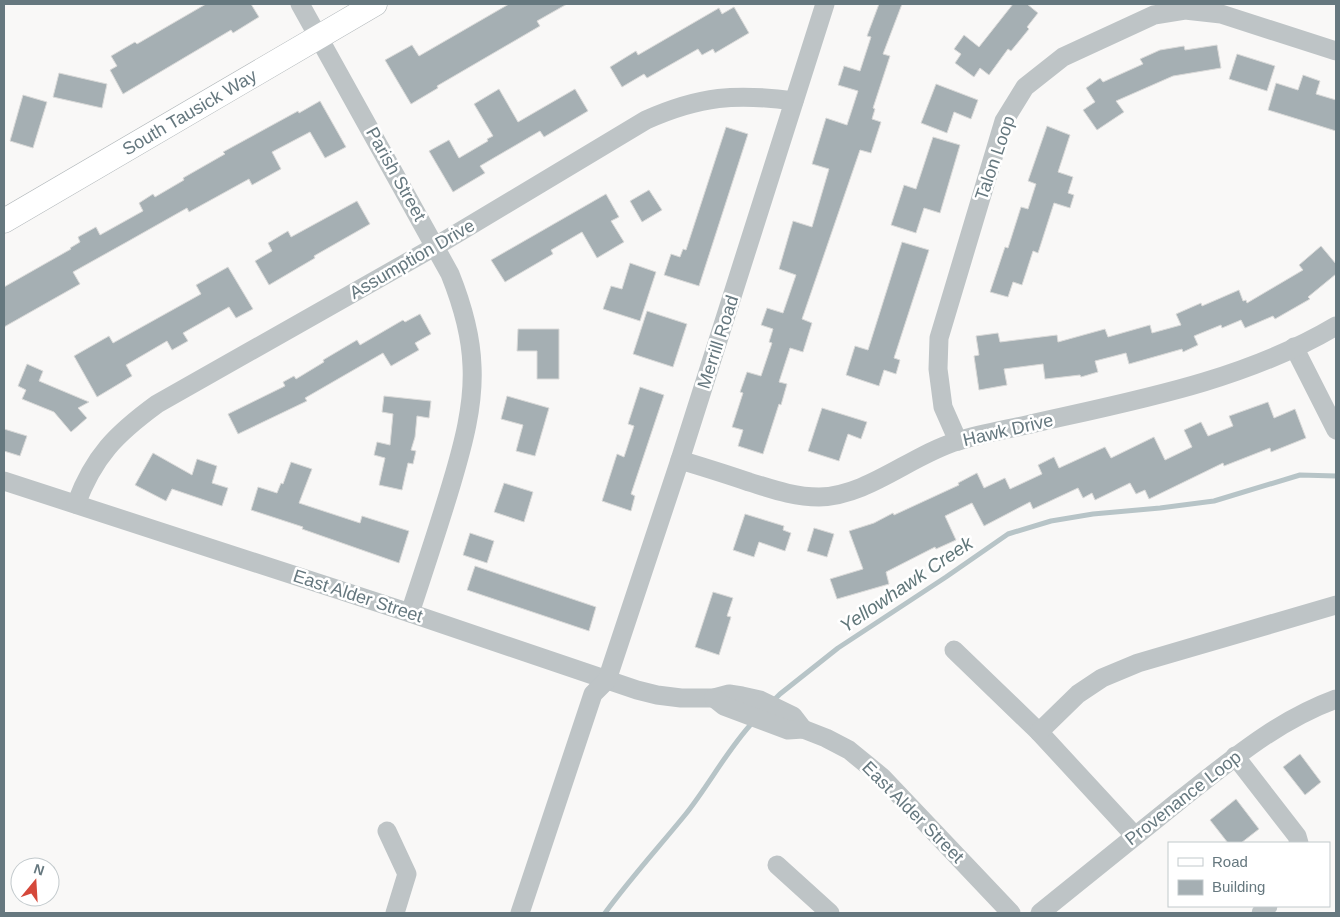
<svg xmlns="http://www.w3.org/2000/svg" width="1340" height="917" font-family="Helvetica,sans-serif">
<rect width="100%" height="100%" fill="#f9f8f7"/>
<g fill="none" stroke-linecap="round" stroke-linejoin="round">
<g stroke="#b7c4c7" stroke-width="5">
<path d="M773 701 780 694 838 648 946 577 1008 534 1051 521 1093 514 1160 508 1214 501 1300 475 1336 476"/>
<path d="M605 913C630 879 658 848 685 815 709 785 727 750 753 722"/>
</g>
</g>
<g fill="#a5afb3" stroke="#dadad9">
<path d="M206 4H251L259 17 233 33 231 30 123 94 110 70 117 66 111 56 135 42 137 44Z"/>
<path d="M509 4H567L537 21 540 26 437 86 438 88 411 104 385 60 412 45 419 56Z"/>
<path d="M879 4H902L883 54 890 56 873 108 875 109 872 119 881 122 871 153 860 150 802 319 812 323 803 352 790 348 779 382 787 384 781 405 779 404 763 454 738 446 743 430 732 427 743 393 740 392 747 372 761 376 772 343 769 342 773 329 761 325 767 308 783 313 796 275 779 269 793 221 812 227 829 169 812 164 826 118 847 125 858 91 838 85 844 66 860 71 871 37 867 36Z"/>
<path d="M1013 4H1027L1038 13 1027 27 1029 29 1011 51 1008 49 989 75 980 68 974 77 955 63 961 54 954 49 964 35 979 47Z"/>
<path d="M734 7 749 33 715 53 713 49 702 55 698 49 647 78 644 74 622 87 610 67 636 51 638 55 719 8 722 14Z"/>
<path d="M1217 45 1221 68 1173 76 1116 101 1124 112 1097 130 1083 110 1095 102 1086 88 1100 78 1103 82 1143 64 1140 59 1160 50 1184 46 1185 50Z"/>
<path d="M1237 54 1275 66 1267 91 1229 79Z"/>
<path d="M59 73 107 84 102 108 53 97Z"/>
<path d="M1303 75 1320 81 1316 94 1336 100V131L1268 110 1276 83 1298 90Z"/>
<path d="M936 84 978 100 971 119 954 112 947 133 921 123Z"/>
<path d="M499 89 518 122 575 89 588 111 544 137 540 131 480 166 485 173 453 192 429 151 449 140 459 158 488 141 487 139 493 136 474 104Z"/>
<path d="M23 95 47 102 33 148 10 141Z"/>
<path d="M320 101 346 147 325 158 310 132 272 152 281 169 252 185 249 179 189 212 187 208 125 243 73 272 80 284 4 327V287L71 249 70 248 80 242 78 237 96 227 100 235 143 211 139 203 153 194 155 197 184 180 183 178 225 154 223 152 298 111 299 113Z"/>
<path d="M1047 126 1070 135 1058 172 1073 177 1068 193 1074 195 1070 208 1054 203 1038 253 1033 251 1022 285 1013 282 1008 297 990 292 1005 247 1008 248 1021 207 1028 209 1036 184 1028 181Z"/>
<path d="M726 127 748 134 699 286 664 275 671 254 680 257 683 249 686 250Z"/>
<path d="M933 137 960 145 940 213 924 208 916 233 891 225 904 185 916 189Z"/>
<path d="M649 190 662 210 642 222 630 201Z"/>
<path d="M606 194 619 217 611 221 624 242 597 258 582 232 551 250 553 254 505 282 491 260Z"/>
<path d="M357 201 370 224 314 256 315 258 269 285 255 261 272 251 268 243 288 231 291 237Z"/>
<path d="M902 242 929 250 894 358 900 360 896 374 884 370 879 386 846 375 855 346 868 350Z"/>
<path d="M1321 246 1336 264V274L1308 297 1310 299 1275 319 1273 316 1245 328 1241 320 1222 328 1221 325 1194 336 1198 345 1183 352 1182 349 1129 364 1126 353 1095 361 1098 372 1081 377 1080 375 1045 379 1043 364 1004 369 1007 385 979 390 974 356 979 355 976 336 998 333 1000 342 1057 335 1058 342 1105 329 1108 337 1150 325 1152 333 1181 325 1176 314 1201 303 1202 306 1239 290 1243 301 1246 300 1247 303 1303 270 1299 265Z"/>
<path d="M630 263 656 272 640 321 603 309 611 286 622 289Z"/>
<path d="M228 267 253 309 236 318 229 307 183 333 188 341 172 350 167 341 126 365 132 376 97 397 74 356 109 336 113 343 201 294 196 285Z"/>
<path d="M647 311 687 324 673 367 633 354Z"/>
<path d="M420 314 431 334 415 343 419 350 391 366 383 353 305 398 307 401 238 434 228 414 285 386 283 382 294 376 296 379 324 362 323 360 357 340 360 345 403 320 405 322Z"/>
<path d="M518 329H559V379H537V351H517Z"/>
<path d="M27 364 43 371 39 381 89 402 78 408 87 418 71 432 54 412 22 399 26 390 18 386Z"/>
<path d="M640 387 664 395 631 494 635 496 631 511 602 501 617 454 624 457 634 426 628 424Z"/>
<path d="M384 396 431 401 429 418 417 416 415 437 411 450 416 451 413 464 408 463 402 490 379 485 385 458 374 455 377 442 390 445 393 414 382 412Z"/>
<path d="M507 396 549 408 535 456 516 451 523 425 501 419Z"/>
<path d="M1268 402 1274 418 1295 409 1306 438 1271 452 1270 448 1224 466 1223 463 1149 499 1145 490 1136 494 1130 483 1095 500 1092 493 1083 498 1078 488 1033 509 1030 502 984 526 972 503 945 516 956 540 936 549 935 547 886 572 889 584 837 599 830 579 863 569 849 531 874 523 893 513 894 515 959 485 958 483 977 473 984 488 1005 478 1010 489 1042 474 1038 465 1054 457 1059 468 1105 447 1111 458 1154 437 1165 460 1192 447 1184 430 1201 422 1208 436 1233 426 1229 416Z"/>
<path d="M822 408 867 422 861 439 848 434 839 461 808 451Z"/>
<path d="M4 429 27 436 20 456 4 451Z"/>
<path d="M153 453 192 475 197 459 217 466 212 483 228 488 222 506 172 489 166 501 135 485Z"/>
<path d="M291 462 312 469 299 503 360 523 362 516 409 531 399 563 302 529 303 527 251 510 258 487 277 493 281 483 283 484Z"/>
<path d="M504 483 533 492 524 522 494 512Z"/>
<path d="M745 514 784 526 783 530 791 533 785 551 759 542 754 557 733 550Z"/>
<path d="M814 528 834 534 827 557 807 551Z"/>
<path d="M470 533 494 541 487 563 463 555Z"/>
<path d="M475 566 596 607 589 631 467 590Z"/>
<path d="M713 592 733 598 727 616 731 617 719 655 695 647Z"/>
<path d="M1300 754 1321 782 1305 795 1283 767Z"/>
<path d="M1236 799 1259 829 1241 843H1228L1210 820Z"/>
</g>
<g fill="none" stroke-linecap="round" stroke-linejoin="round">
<defs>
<g id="major">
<path id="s1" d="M4 221 375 4"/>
</g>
</defs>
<use href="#major" stroke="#b2b8bb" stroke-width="25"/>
<g stroke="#bec4c6" stroke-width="19">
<path d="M300 4 450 274C462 304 471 334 472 366 474 405 463 445 452 482 439 526 424 570 410 613"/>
<path d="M1294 347 1336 430"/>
<path d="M958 441 943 407 938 369 939 338 1004 121 1025 87 1063 57 1154 15 1185 10 1221 14 1336 51"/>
<path d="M680 460C703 467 726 474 749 482 772 489 794 497 819 497 868 496 911 455 958 441 983 433 1010 429 1035 423 1138 400 1245 380 1336 326"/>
<path d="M4 481 410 613 637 690 657 695 681 698H714L729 694 742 696 760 700 793 716 803 729"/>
<path d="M76 504C94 456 116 434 157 404L436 246 646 120C700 96 736 93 794 101"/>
<path d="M954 650 1039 732 1135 836"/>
<path d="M714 698 724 706 788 730 803 729 826 738 849 750 882 777 1011 913"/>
<path d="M1039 732 1078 694 1102 678 1138 663 1336 605"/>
<path d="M1235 756 1297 836 1299 843"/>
<path d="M387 831 407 874 395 913"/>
<path d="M777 865 830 913"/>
<path d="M520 913 593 694 607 680 680 460 825 4"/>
<path d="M1040 913C1087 875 1133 838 1180 800 1230 761 1276 721 1336 699"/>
<path d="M1261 913 1268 906"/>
</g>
<use href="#major" stroke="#fff" stroke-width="24"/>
</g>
<g text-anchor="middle" stroke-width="5" stroke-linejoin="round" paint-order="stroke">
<g font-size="18" fill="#66787f" stroke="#fff">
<text dy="6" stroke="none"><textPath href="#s1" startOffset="215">South Tausick Way</textPath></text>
<text transform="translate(995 158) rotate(-71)" y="6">Talon Loop</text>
<text transform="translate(396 174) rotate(61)" y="6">Parish Street</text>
<text transform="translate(412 259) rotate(-30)" y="6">Assumption Drive</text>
<text transform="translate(718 342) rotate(-72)" y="6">Merrill Road</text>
<text transform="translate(1008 430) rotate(-13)" y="6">Hawk Drive</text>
<text transform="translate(358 596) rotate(18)" y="6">East Alder Street</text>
<text transform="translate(1183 798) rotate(-38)" y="6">Provenance Loop</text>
<text transform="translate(913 812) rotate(45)" y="6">East Alder Street</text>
</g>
<g font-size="19" font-style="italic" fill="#607679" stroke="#fff">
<text transform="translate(906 584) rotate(-34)" y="7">Yellowhawk Creek</text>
</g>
</g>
<rect width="1340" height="917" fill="none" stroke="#66787f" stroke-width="10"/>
<rect x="1168" y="842" width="162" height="65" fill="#ffffff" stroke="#c2c9cc"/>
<rect x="1178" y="858" width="25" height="8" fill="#ffffff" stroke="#c2c9cc"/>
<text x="1212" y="867" font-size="15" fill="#66787f">Road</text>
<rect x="1178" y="880" width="25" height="15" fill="#a5afb3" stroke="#c2c9cc"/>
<text x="1212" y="892" font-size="15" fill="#66787f">Building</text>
<g transform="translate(35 882) rotate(18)"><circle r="24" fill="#ffffff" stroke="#c2c9cc"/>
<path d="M0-4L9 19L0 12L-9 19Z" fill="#d5483a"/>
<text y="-8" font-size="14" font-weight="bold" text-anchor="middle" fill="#66787f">N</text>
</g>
</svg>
